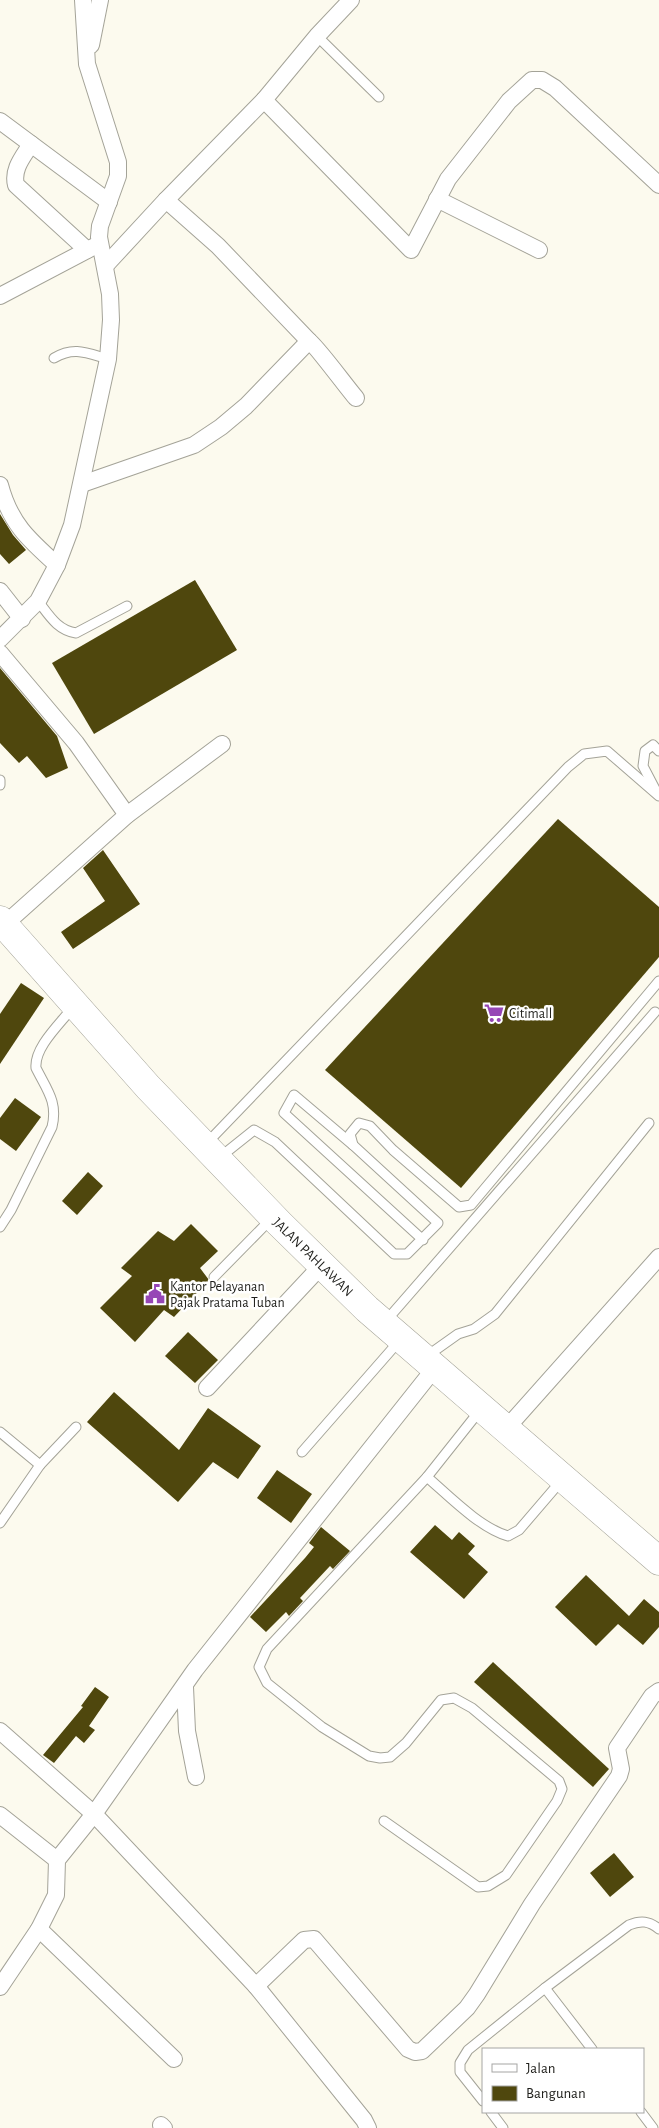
<svg xmlns="http://www.w3.org/2000/svg" width="659" height="2128" font-family="'Alegreya Sans',sans-serif">
<rect width="100%" height="100%" fill="#fcfaee"/>
<g fill="#4f470d">
<path d="M0 514 13 535 26 550 9 564 0 554Z"/>
<path d="M195 580 237 650 94 734 52 663Z"/>
<path d="M0 668 57 736 68 768 46 778 27 756 19 763 0 743Z"/>
<path d="M558 819 659 907V957L461 1188 325 1070Z"/>
<path d="M103 850 140 904 73 949 61 932 105 901 83 868Z"/>
<path d="M21 983 44 998 0 1064V1014Z"/>
<path d="M15 1098 41 1117 16 1151 0 1139V1118Z"/>
<path d="M88 1172 103 1186 77 1215 62 1201Z"/>
<path d="M191 1224 218 1251 200 1268 209 1280 174 1317 164 1310 135 1342 100 1308 132 1276 121 1268 158 1231 174 1241Z"/>
<path d="M188 1332 218 1360 195 1383 165 1356Z"/>
<path d="M114 1392 179 1450 208 1408 261 1446 238 1479 213 1462 178 1502 87 1422Z"/>
<path d="M277 1470 312 1494 291 1523 257 1498Z"/>
<path d="M435 1525 452 1540 459 1532 475 1546 468 1554 488 1572 464 1599 410 1552Z"/>
<path d="M321 1527 350 1551 333 1569 330 1566 300 1598 303 1601 289 1616 286 1612 266 1632 250 1617 305 1558 314 1547 309 1543Z"/>
<path d="M586 1575 629 1616 644 1599 659 1612V1627L643 1645 618 1624 596 1646 555 1607Z"/>
<path d="M493 1662 609 1769 593 1787 474 1682Z"/>
<path d="M95 1687 109 1697 89 1726 95 1730 84 1743 76 1736 54 1763 43 1755 83 1707 81 1706Z"/>
<path d="M614 1853 634 1877 610 1897 590 1873Z"/>
</g>
<g fill="none" stroke-linecap="round" stroke-linejoin="round">
<defs>
<g id="lane">
<path d="M317 36 379 97"/>
<path d="M54 358C74 346 87 353 108 359"/>
<path d="M38 601C49 615 57 630 76 633L127 606"/>
<path d="M0 780V785"/>
<path d="M656 791 643 766 645 751 653 745 659 751"/>
<path d="M207 1143 568 767 584 754 607 751 659 796"/>
<path d="M353 1145 350 1134 359 1123 370 1126 393 1150 459 1207 471 1205 659 981"/>
<path d="M219 1158 254 1130 275 1142 394 1254H407L438 1223 353 1145 294 1095 284 1113 423 1240"/>
<path d="M0 1227 11 1210 52 1127C58 1102 47 1090 36 1068 34 1047 61 1023 73 1007"/>
<path d="M214 1277 271 1219"/>
<path d="M385 1322 655 1012"/>
<path d="M427 1356 458 1334 474 1329 495 1314 649 1123"/>
<path d="M0 1432 40 1465"/>
<path d="M302 1452 400 1340"/>
<path d="M427 1477C449 1496 480 1528 508 1536L519 1530 561 1481"/>
<path d="M0 1523 40 1465 76 1427"/>
<path d="M384 1821 478 1887 488 1886 506 1875 557 1801 562 1789 559 1781 472 1708 454 1698 441 1700 406 1743 390 1757 380 1758 369 1756 322 1727 267 1683 259 1667 267 1649 427 1477 481 1409"/>
<path d="M545 1988 592 2049"/>
<path d="M483 2101 460 2072V2063L468 2050 545 1988 629 1925C641 1920 649 1921 659 1929"/>
<path d="M491 2112 503 2128"/>
<path d="M641 2112 653 2128"/>
</g>
<g id="street">
<path d="M91 45 100 0"/>
<path d="M264 100 411 250 448 179 509 101 532 80H542L555 88 659 185"/>
<path d="M0 121 109 202"/>
<path d="M31 144C23 157 12 169 16 185L87 250"/>
<path d="M437 199 539 250"/>
<path d="M166 200 218 246 309 341C315 344 348 389 356 398"/>
<path d="M105 266 166 200 264 100 317 36 351 0"/>
<path d="M0 296 95 246"/>
<path d="M82 484 194 445 221 427 246 406 309 341"/>
<path d="M0 485C10 523 28 539 57 565"/>
<path d="M0 591 22 619"/>
<path d="M0 639 38 601 57 565 72 525 108 359 111 320 110 294 99 237 100 226 118 176V162L87 64 83 0"/>
<path d="M0 653 76 743 127 815"/>
<path d="M4 925 127 815 222 744"/>
<path d="M207 1388 322 1265"/>
<path d="M505 1430 659 1257"/>
<path d="M185 1687 187 1731 196 1777"/>
<path d="M0 1731 94 1814 256 1986"/>
<path d="M0 1815 57 1860"/>
<path d="M39 1929 174 2059"/>
<path d="M0 1987 39 1929 56 1895 57 1860 94 1814 195 1670 434 1369"/>
<path d="M161 2125 164 2128"/>
<path d="M368 2128 364 2120 256 1986 304 1940 314 1939 408 2049 415 2052 422 2051 467 2008 477 1994 532 1904 619 1776 621 1769 617 1748 652 1696 659 1691"/>
</g>
<g id="highway">
<path id="s1" d="M0 920 148 1087 279 1223 367 1309 659 1561"/>
</g>
</defs>
<use href="#lane" stroke="#a4a398" stroke-width="11"/>
<use href="#street" stroke="#a4a398" stroke-width="18"/>
<use href="#highway" stroke="#a4a398" stroke-width="29"/>
<use href="#lane" stroke="#fff" stroke-width="9"/>
<use href="#street" stroke="#fff" stroke-width="16"/>
<use href="#highway" stroke="#fff" stroke-width="28"/>
</g>
<defs>
<symbol id="supermarket-bare" viewBox="-9 -9 18 18"><path d="M-6-5.5h2.5l.6 2H6L4.5 2H-2.5L-4.4-4H-6ZM-1.5 3.2a1.3 1.3 0 1 0 .1 0ZM3 3.2a1.3 1.3 0 1 0 .1 0Z" fill="#9646b6" stroke="#fff" stroke-width="2.5" paint-order="stroke"/></symbol>
<symbol id="civic-bare" viewBox="-9 -9 18 18"><path d="M-.6-6.5H3V-4.5H.6V-3L4-1V1h2V6H-6V1h2V-1L-.6-3ZM-1.2 2.5V6h2.4V2.5Z" fill="#9646b6" stroke="#fff" stroke-width="2.5" paint-order="stroke"/></symbol>
</defs>
<g fill-rule="evenodd">
<use href="#supermarket-bare" x="480" y="999" width="28" height="28"/>
<use href="#civic-bare" x="141" y="1280" width="28" height="28"/>
</g>
<g text-anchor="middle" stroke-width="5" stroke-linejoin="round" paint-order="stroke">
<g font-size="14" fill="#1f1f1b" stroke="#fff" text-anchor="start">
<text x="509" y="1018">Citimall</text>
<text x="170" y="1291">Kantor Pelayanan<tspan x="170" dy="16">Pajak Pratama Tuban</tspan></text>
</g>
<g font-size="14" fill="#1f1f1b" stroke="#fff">
<text dy="5" stroke="none"><textPath href="#s1" startOffset="460">JALAN PAHLAWAN</textPath></text>
</g>
</g>
<rect x="482" y="2048" width="162" height="65" fill="#ffffff" stroke="#a5a5a4"/>
<rect x="492" y="2064" width="25" height="8" fill="#ffffff" stroke="#a5a5a4"/>
<text x="526" y="2073" font-size="15" fill="#1f1f1b">Jalan</text>
<rect x="492" y="2086" width="25" height="15" fill="#4f470d" stroke="#a5a5a4"/>
<text x="526" y="2098" font-size="15" fill="#1f1f1b">Bangunan</text>
</svg>
